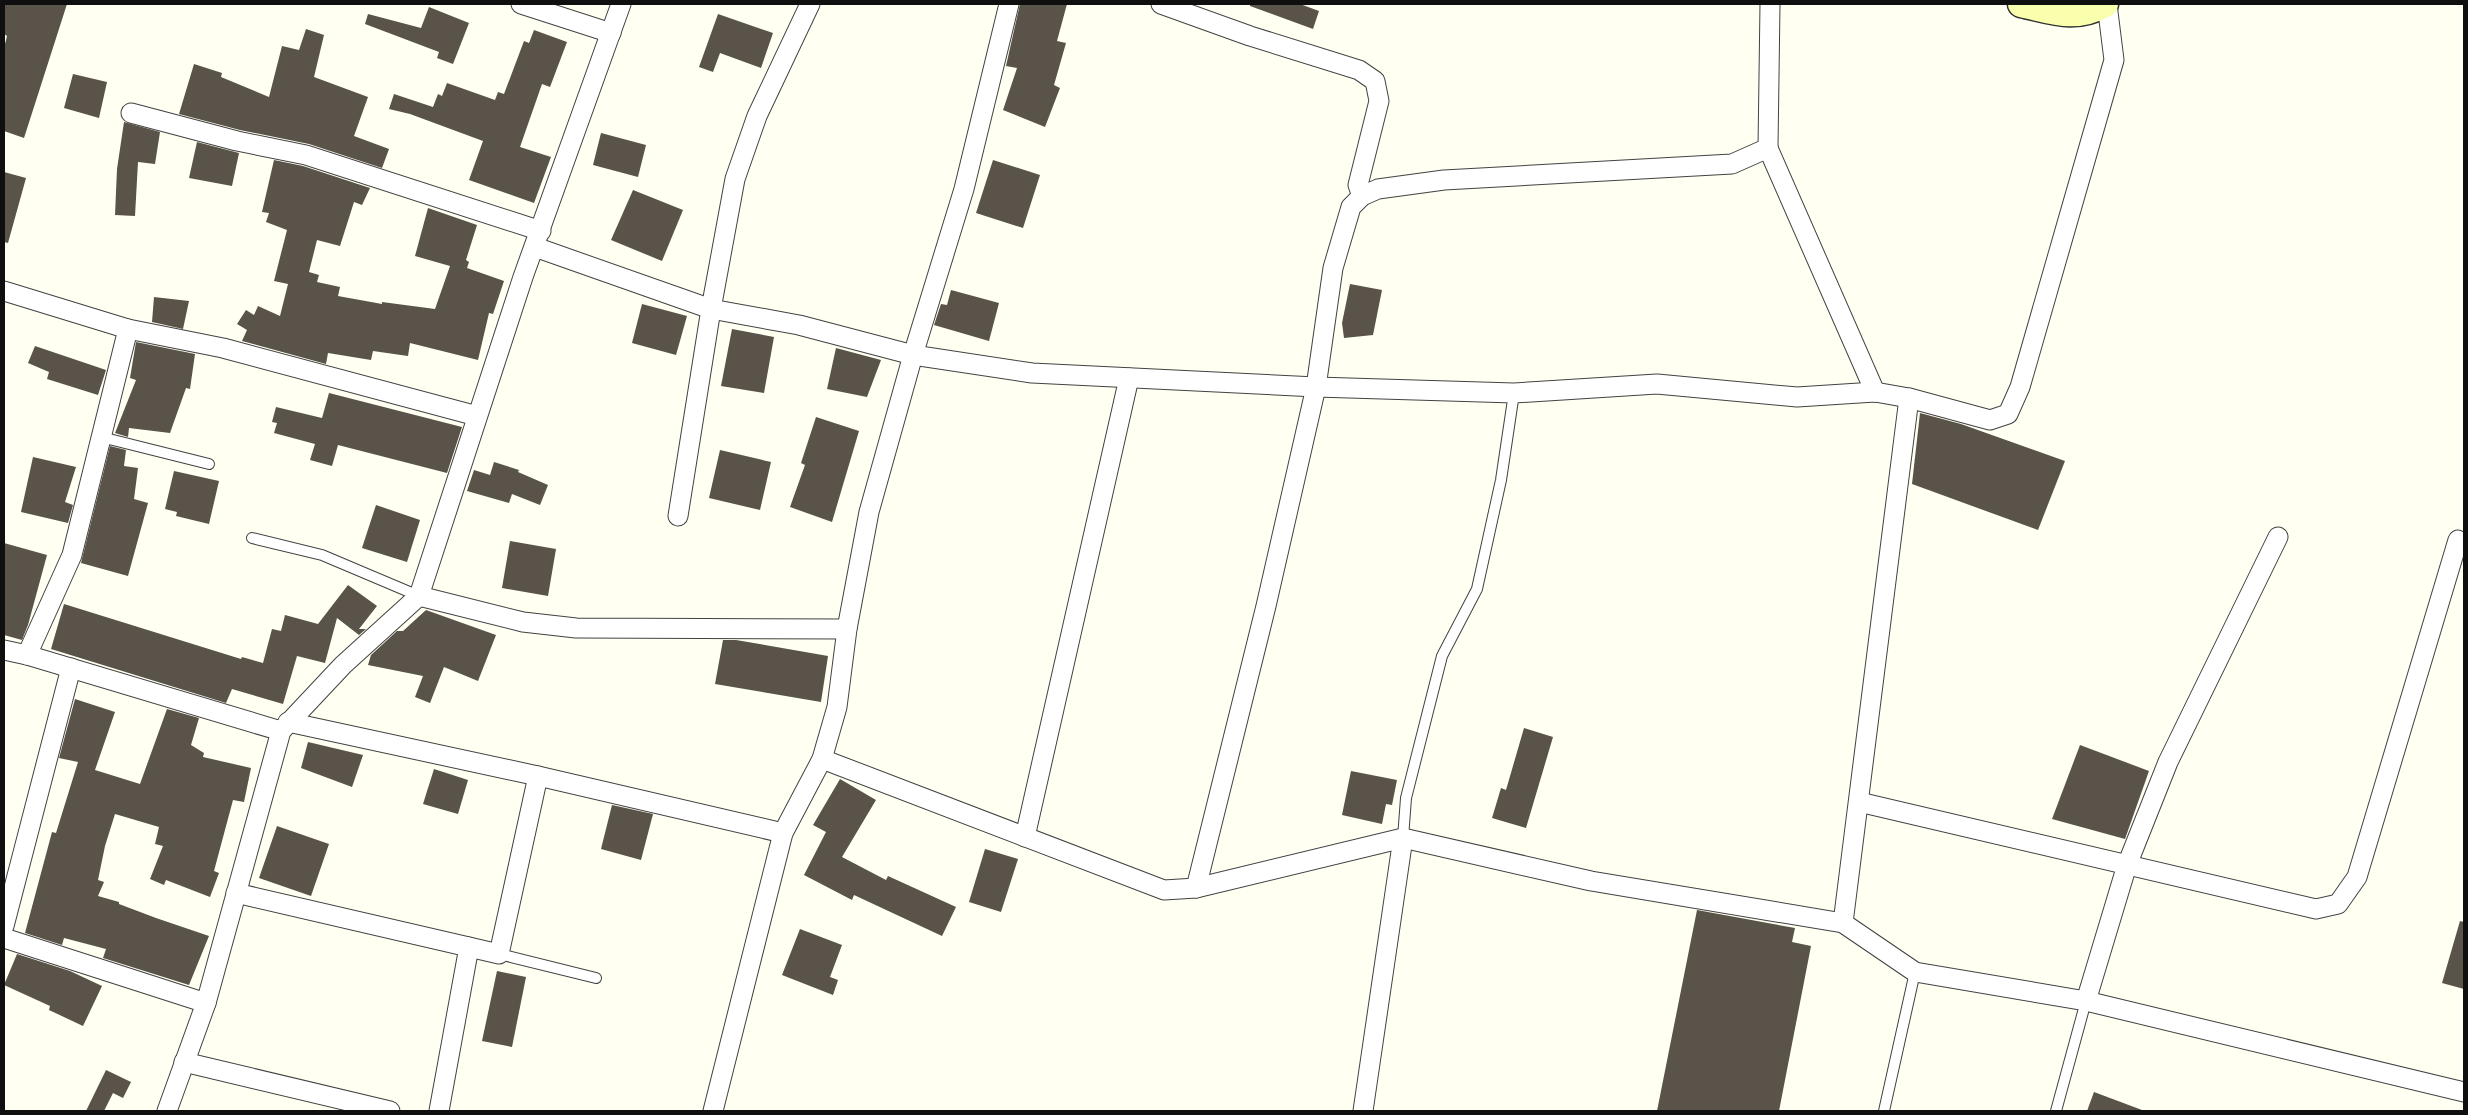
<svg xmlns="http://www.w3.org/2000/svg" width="2468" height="1115" font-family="'Zilla Slab',serif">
<rect width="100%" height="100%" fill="#fffff2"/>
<g fill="#59534a">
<path d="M4 4H67L24 138 4 131V48L7 36 4 34Z"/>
<path d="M1020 4H1067L1057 41 1066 43 1054 85 1060 88 1045 127 1003 110 1017 68 1006 66Z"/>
<path d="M1250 4H1300L1319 11 1313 29 1250 6Z"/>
<path d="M429 7 469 23 453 64 437 58 439 52 365 24 368 14 421 28Z"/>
<path d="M718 14 773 33 761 68 720 53 713 72 699 67Z"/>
<path d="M306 29 324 35 314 77 368 97 354 136 389 149 382 168 309 144 240 130 179 114 194 64 222 73 221 77 269 97 282 46 299 50Z"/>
<path d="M534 30 567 42 550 87 542 84 520 147 551 157 534 203 469 180 483 141 410 114 389 109 394 94 433 107 438 94 442 96 447 83 495 100 498 92 504 94 524 41 529 43Z"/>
<path d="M73 74 107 82 99 118 64 108Z"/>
<path d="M124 122 160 132 155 164 138 162 135 216 115 215 117 169Z"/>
<path d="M601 133 646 145 638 177 593 165Z"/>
<path d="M197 142 239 153 232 186 189 178Z"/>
<path d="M274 160 303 166 370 188 362 205 354 202 340 246 317 240 309 272 319 275 317 282 340 287 338 296 382 304V302L435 309 450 266 415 256 428 208 477 225 466 260 469 262 467 268 504 281 493 314 489 313 478 360 410 343 408 356 373 351 371 360 328 353 326 364 242 341 247 330 237 324 246 310 254 315 258 306 280 316 288 284 274 281 287 230 266 222 269 213 262 212Z"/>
<path d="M993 160 1040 175 1023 228 976 213Z"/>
<path d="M4 172 26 178 8 243 4 242Z"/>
<path d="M633 190 683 210 662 261 611 240Z"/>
<path d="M1350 284 1382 290 1373 335 1344 338 1342 323Z"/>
<path d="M951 290 999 303 989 341 934 325 941 304 947 305Z"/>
<path d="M154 297 189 301 183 329 152 322Z"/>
<path d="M642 304 687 316 676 355 632 343Z"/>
<path d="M732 329 774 337 764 393 721 386Z"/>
<path d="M136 342 195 354 190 389 186 388 170 433 129 428 128 437 115 433 136 380 130 378Z"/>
<path d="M35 346 106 370 98 395 47 379 49 372 28 363Z"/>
<path d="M836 348 881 360 867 397 827 389Z"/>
<path d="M329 393 462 427 447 473 338 445 332 466 310 460 315 444 274 433 277 423 272 422 276 407 322 418Z"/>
<path d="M1920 413 1961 424 2065 461 2038 530 1912 484Z"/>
<path d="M816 417 859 431 832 522 790 507 805 465 801 463Z"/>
<path d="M110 446 126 450 124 466 138 468 134 499 148 503 128 576 81 563Z"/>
<path d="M720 450 771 462 760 510 709 498Z"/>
<path d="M33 457 76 467 65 502 73 505 68 523 21 512Z"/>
<path d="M494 462 519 470 518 472 548 485 540 505 512 494 509 503 467 491 474 470 490 475Z"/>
<path d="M174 471 219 481 209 524 176 516 177 512 165 509Z"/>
<path d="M376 505 420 520 407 562 362 548Z"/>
<path d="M510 541 556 549 548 596 502 588Z"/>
<path d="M4 543 47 555 28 625 22 640 4 635Z"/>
<path d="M348 585 377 606 359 629H366L359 635 337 618 325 663 297 656 283 704 232 689 226 703 51 649 64 604 241 659 242 657 263 663 272 629 281 631 285 615 318 624Z"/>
<path d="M426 610 496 635 478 681 444 667 430 703 415 697 423 676 368 665 371 655 397 631H403Z"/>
<path d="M723 640H736L828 656 821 702 715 684Z"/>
<path d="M75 699 115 712 95 770 140 784 167 709 199 718 191 745 204 753 203 757 251 768 244 802 233 800 214 871 219 873 210 897 166 880 164 885 150 879 163 846 155 844 159 827 115 814 105 846 98 880 104 882 98 896 119 902V904L156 918 209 936 189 985 103 958 106 949 64 938 62 945 25 933 52 832 56 833 78 762 59 758Z"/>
<path d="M1524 728 1553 737 1526 828 1492 818 1501 788 1506 790Z"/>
<path d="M308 742 363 755 352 787 301 768Z"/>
<path d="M2080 745 2149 771 2125 839 2052 819Z"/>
<path d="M434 769 468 780 458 814 423 804Z"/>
<path d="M1351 771 1397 780 1392 805 1386 804 1382 824 1342 815Z"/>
<path d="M840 779 876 800 842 857 886 880 888 876 956 907 942 936 854 895 852 900 804 875 826 832 813 825Z"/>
<path d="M612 805 653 814 641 860 601 849Z"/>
<path d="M277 826 329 844 311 896 259 878Z"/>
<path d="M985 849 1018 859 1001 912 969 902Z"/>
<path d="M1697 910 1795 928 1792 942 1811 946 1779 1111H1657Z"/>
<path d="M2460 921 2464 922V989L2442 983Z"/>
<path d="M800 929 842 945 830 977 838 980 833 995 782 975Z"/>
<path d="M17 954 70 971 102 986 83 1026 49 1010 50 1006 4 985Z"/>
<path d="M497 971 526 977 512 1047 482 1041Z"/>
<path d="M106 1070 131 1082 123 1098 113 1093 104 1111H86Z"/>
<path d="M2094 1092 2142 1110V1111H2087Z"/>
</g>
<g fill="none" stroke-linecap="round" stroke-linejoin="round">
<defs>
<g id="lane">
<path d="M101 437 209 464"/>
<path d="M252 538 322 555 419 596"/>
<path d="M1403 838 1406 798 1442 656 1477 589 1501 480 1514 393"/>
<path d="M499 954 596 978"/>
<path d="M1884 1111 1915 972"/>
<path d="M2056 1111 2086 1001"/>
</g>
<g id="street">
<path d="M521 4 611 33"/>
<path d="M810 4 757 116 735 179 711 309 799 325 913 355 1032 373 1316 387 1514 393 1657 384 1797 397 1875 392 1909 398 1990 420 2008 414 2020 387 2114 60 2107 4"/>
<path d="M1161 4 1250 36 1359 70 1375 81 1379 101 1358 185 1362 196"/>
<path d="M131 113 237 141 306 155 541 231"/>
<path d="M1768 148 1875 392"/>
<path d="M535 247 711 309 678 516"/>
<path d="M4 291 128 329 223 348 477 416"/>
<path d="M419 596 523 622 576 628 847 629"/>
<path d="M4 650 27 655 281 731"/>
<path d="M27 655 72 555 128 329"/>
<path d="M288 722 538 776 783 833"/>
<path d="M822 759 1164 890 1196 888 1403 838 1591 881 1843 923 1915 972 2086 1001 2464 1092"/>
<path d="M1859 802 2316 909 2338 904 2357 877 2458 540"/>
<path d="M1025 837 1129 378"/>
<path d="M1196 888 1266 606 1316 387 1333 268 1351 207 1362 196 1378 189 1444 180 1732 164 1768 148 1770 4"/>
<path d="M236 893 499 954 538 776"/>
<path d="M1843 923 1909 398"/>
<path d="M4 926 71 668"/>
<path d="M4 938 206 1003"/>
<path d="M2086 1001 2127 865 2168 762 2278 537"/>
<path d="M184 1062 390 1111"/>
<path d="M167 1111 206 1003 281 731 343 665 419 596 523 277 621 4"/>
<path d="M439 1111 469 947"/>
<path d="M713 1111 783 833 822 759 837 707 847 629 869 512 913 355 964 189 1009 4"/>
<path d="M1363 1111 1403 838"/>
</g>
<path id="secondary" d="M2021 4C2053 11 2074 21 2105 4"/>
</defs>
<use href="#lane" stroke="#424242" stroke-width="12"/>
<use href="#street" stroke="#424242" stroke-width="21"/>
<use href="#secondary" stroke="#313131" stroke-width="29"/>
<use href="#lane" stroke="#fff" stroke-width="10"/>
<use href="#street" stroke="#fff" stroke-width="19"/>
<use href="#secondary" stroke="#f9ffad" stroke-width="26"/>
</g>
<rect width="2468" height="1115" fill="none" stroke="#0f0f0f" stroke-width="10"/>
</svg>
